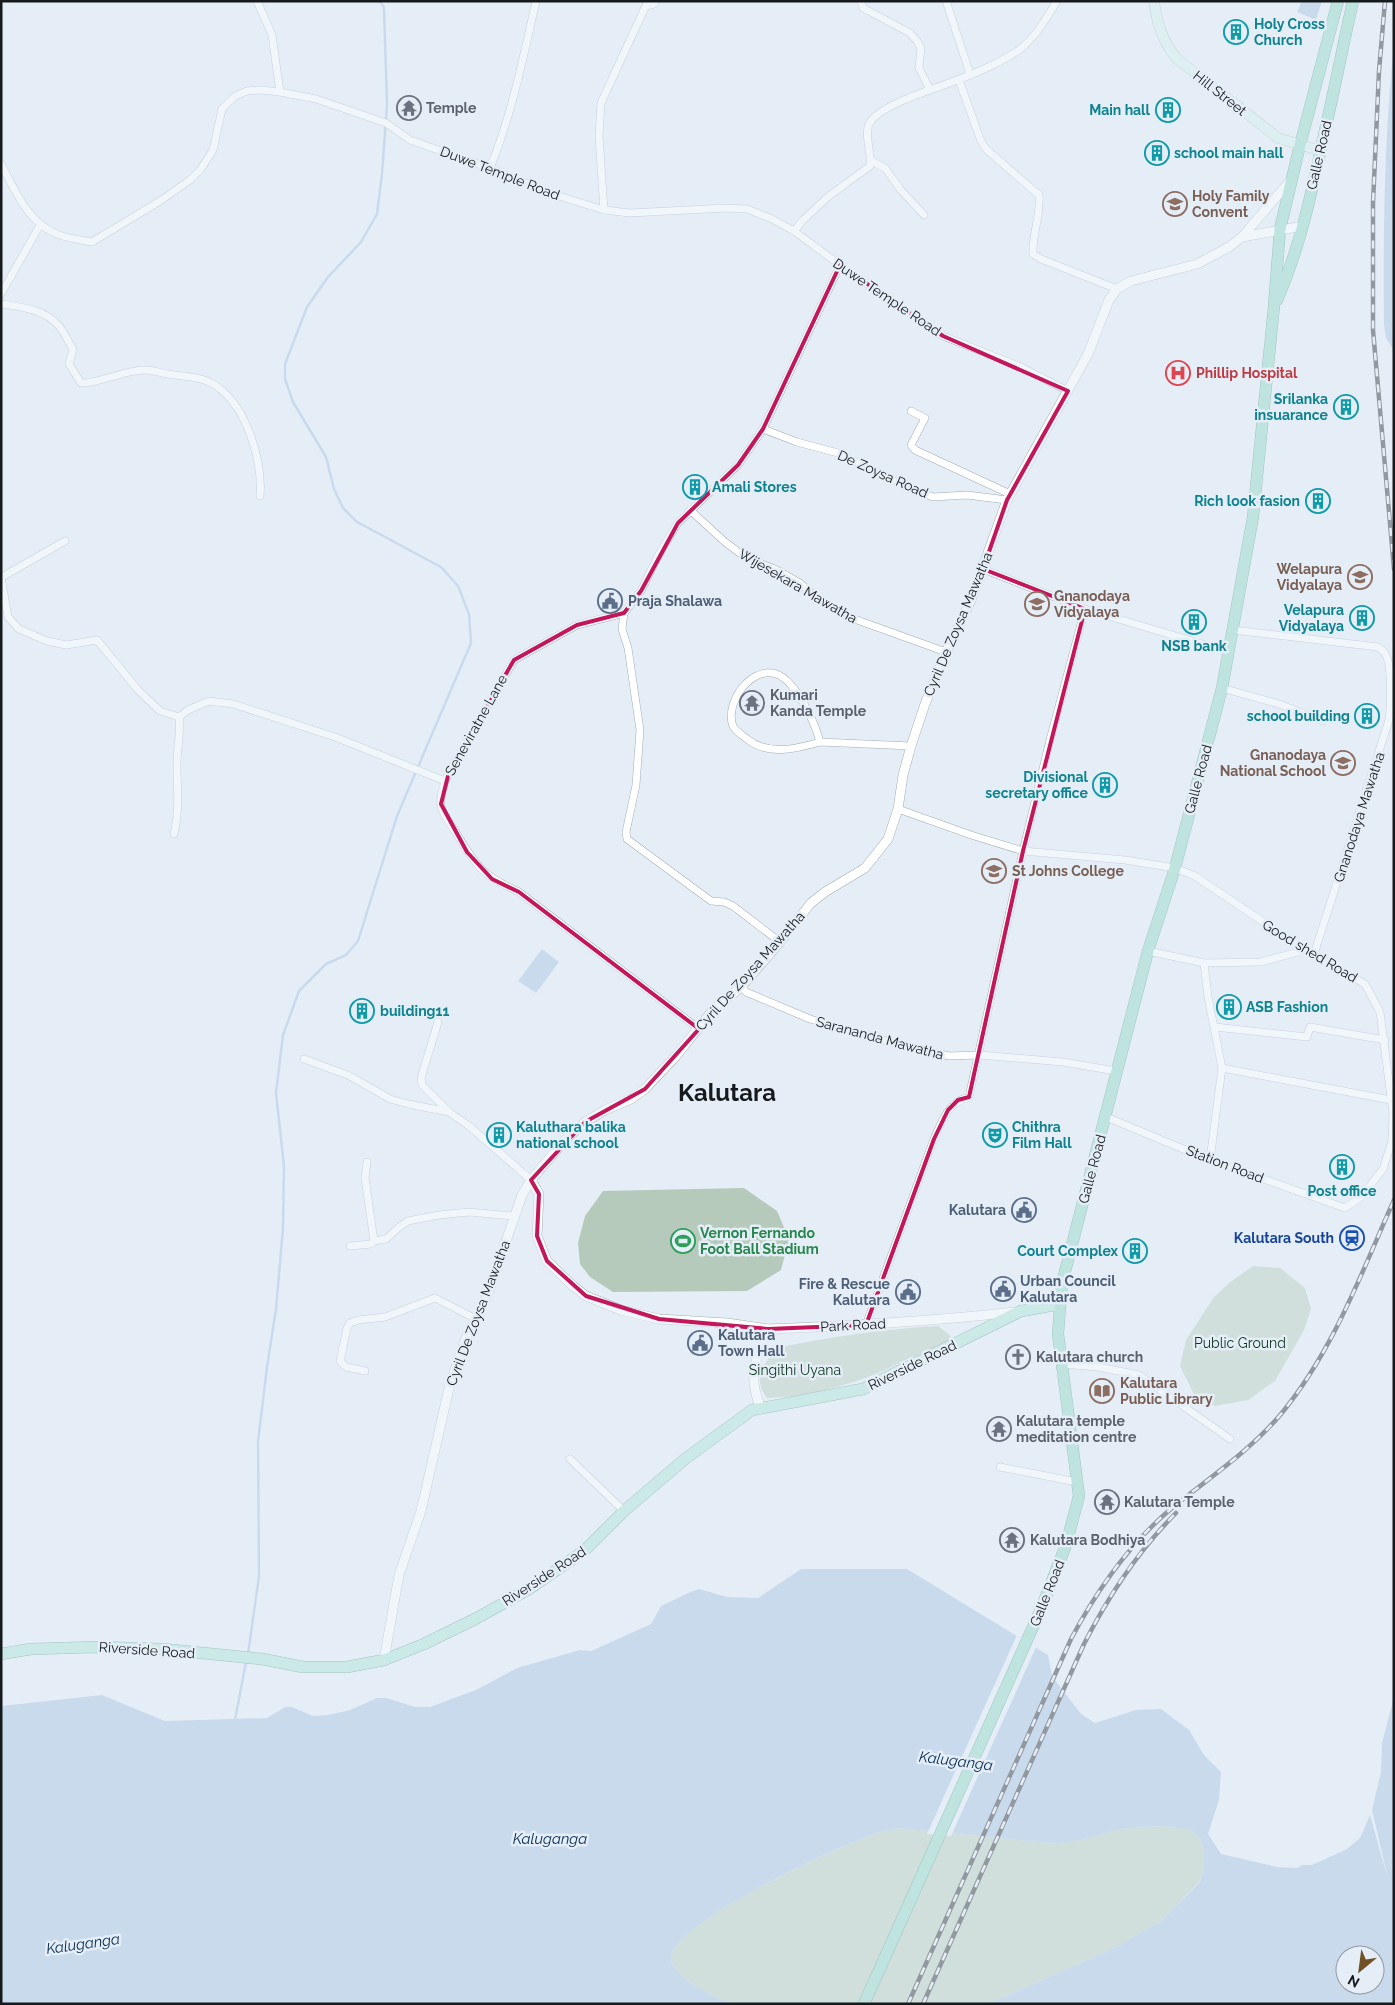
<svg xmlns="http://www.w3.org/2000/svg" width="1395" height="2005" font-family="Raleway,sans-serif">
<rect width="100%" height="100%" fill="#e5eef7"/>
<g fill="#b5caba">
<path d="M744 1188 777 1211 789 1239 781 1270 747 1291 613 1292 590 1277 580 1264 578 1243 585 1216 603 1191Z"/>
<path d="M1253 1266 1280 1268 1305 1288 1311 1309 1304 1330 1275 1381 1248 1400 1215 1406 1195 1396 1180 1366 1186 1340 1214 1297 1229 1283Z"/>
<path d="M938 1326 951 1336C939 1353 932 1349 915 1356 904 1360 894 1366 883 1371 847 1386 806 1397 767 1398 752 1378 764 1365 776 1348 830 1337 883 1329 938 1326Z"/>
<path d="M1162 1826 1191 1830 1200 1838 1204 1850V1867L1200 1881 1161 1921 1117 1947 988 2004H734C717 1999 673 1979 671 1959 668 1924 842 1845 875 1834 882 1831 890 1830 897 1828L1059 1844 1087 1839 1120 1829Z"/>
</g>
<g fill="#a8c2e0" fill-rule="evenodd">
<path d="M1302 1H1322L1316 20 1297 12Z"/>
<path d="M1394 45V351L1386 338 1384 325C1383 231 1384 138 1394 45Z"/>
<path d="M542 949 559 962 536 993 518 981Z"/>
<path d="M801 1569H907L1048 1655 1052 1676 1081 1714 1095 1723 1136 1710 1161 1709 1189 1730 1204 1755 1221 1772 1219 1800 1208 1834 1221 1854 1277 1867 1297 1868 1302 1865H1312L1347 1849 1360 1838 1370 1815 1388 1879 1372 1810 1381 1772 1382 1743 1394 1696V2004H988L1117 1947 1161 1921 1200 1882 1204 1867V1850L1200 1838 1191 1830 1162 1826 1120 1829 1087 1839 1059 1844 897 1828C890 1830 882 1831 875 1834 843 1844 668 1924 671 1959 673 1979 717 1999 734 2004H1V1706L102 1695 165 1721 267 1718 285 1707H292L313 1716 328 1715 350 1710 377 1698H386L415 1707H430L478 1689 517 1668 580 1650 591 1651 651 1624 661 1606 688 1593 699 1589 727 1597 758 1598ZM1345 1955H1375V1985H1345Z"/>
</g>
<path fill="#e5eef7" d="M1018 1633 1037 1645 951 1836 927 1834Z"/>
<g fill="none" stroke-linecap="round" stroke-linejoin="round">
<g stroke="#a8c2e0" stroke-width="2.5">
<path d="M248 1654 259 1576 258 1442 267 1367 276 1309 283 1228 284 1166 276 1093 283 1035 299 991 326 964 346 955 358 941 397 816 471 643 469 614 458 586 441 567 357 522 343 508 334 489 326 457 293 402 285 379V364L307 307 328 277 361 242 377 214 382 174 387 104 384 8 380 1"/>
<path d="M235 1720 246 1662"/>
</g>
<defs>
<g id="minor">
<path d="M257 1 272 35 280 92"/>
<path d="M861 1 863 8 910 33 917 41 921 48 919 68 930 90"/>
<path d="M946 1 970 74"/>
<path d="M646 6 654 4 656 1"/>
<path d="M959 80 981 141 986 149 1039 195C1041 215 1032 234 1033 254L1041 259 1117 289"/>
<path d="M871 161 885 168 900 189 924 215"/>
<path d="M1 164C16 192 29 226 62 236 72 239 82 240 92 242L160 201 190 180 201 169 213 150 222 109 235 96 247 91 261 90 280 92 316 99 386 123 410 140 495 170 552 194 604 210 630 213 726 208 747 209 772 219 794 231 840 265 943 336 1021 367 1068 391"/>
<path d="M490 168C512 114 523 58 536 1"/>
<path d="M604 210 599 136 601 103 648 1"/>
<path d="M794 231 803 220 829 196 870 166C872 154 864 134 869 124 879 104 936 89 957 80 974 74 1001 62 1016 52 1034 40 1046 19 1057 1"/>
<path d="M1 294 40 225"/>
<path d="M1 304C22 307 44 309 59 326 65 333 68 342 73 349L69 364 81 383C103 383 123 370 145 370 152 370 161 373 168 374 185 377 205 376 219 388 247 409 263 462 260 496"/>
<path d="M911 411 925 418 911 445 915 450 1010 494"/>
<path d="M763 429 797 442 838 453 911 489 933 497 967 495 1007 500"/>
<path d="M690 510 725 542 745 557 777 570 800 583 821 602 846 616 946 652"/>
<path d="M983 569 1085 609 1229 652"/>
<path d="M1 577 8 617 19 629 47 641 66 645 97 640 138 690 160 711 179 717 188 710 209 701 233 704 335 737 445 781"/>
<path d="M2 577 65 541"/>
<path d="M624 613 577 625 514 660 449 772C445 781 439 796 441 806 444 817 452 826 458 836 478 869 484 876 519 892L699 1029"/>
<path d="M624 613 622 629 628 648 640 730 636 785 626 832 627 839 711 901 724 902 733 906 780 942"/>
<path d="M624 613 641 591 659 554 678 523 738 465 763 429 840 265"/>
<path d="M1233 630 1378 647C1380 649 1385 652 1386 655 1392 667 1391 706 1389 720L1314 954"/>
<path d="M1222 688 1279 704 1323 721"/>
<path d="M820 742C796 749 768 756 747 739 742 735 733 730 732 723 727 701 749 670 772 673 794 675 815 723 820 742L911 746"/>
<path d="M898 809 971 835 1023 851 1125 860 1175 868 1195 876 1305 950 1365 984 1380 1012 1393 1113 1392 1141 1383 1169 1361 1197 1345 1208 1210 1160 1106 1117"/>
<path d="M174 834C180 810 177 788 177 764 177 748 181 733 179 717"/>
<path d="M1148 951 1204 963 1261 962 1305 950"/>
<path d="M1204 963 1208 997 1222 1068 1210 1160"/>
<path d="M741 987 746 992 810 1019 873 1038 949 1056 979 1055 1063 1062 1116 1071"/>
<path d="M438 1022 421 1078 422 1085 448 1111"/>
<path d="M1215 1027 1307 1037 1310 1027 1385 1040"/>
<path d="M304 1059 350 1076 390 1099 408 1104 449 1112 469 1126 531 1180"/>
<path d="M1222 1068 1391 1100"/>
<path d="M374 1241 386 1239 398 1228 408 1221 439 1215 469 1212 514 1216"/>
<path d="M350 1246 371 1244 374 1241 365 1178 367 1162"/>
<path d="M866 1325 934 1139C943 1120 947 1103 969 1097L1023 851 1050 740 1085 609"/>
<path d="M1062 1364 1098 1367 1139 1375 1230 1439"/>
<path d="M365 1371 346 1367 340 1361 347 1328 350 1323 358 1320 385 1317 435 1298 476 1319"/>
<path d="M570 1459 624 1511"/>
<path d="M1000 1467 1077 1482"/>
</g>
<g id="tertiary">
<path d="M1242 237 1291 180"/>
<path d="M531 1180 539 1194 537 1236 547 1261 573 1286 586 1296 621 1310 659 1319 727 1323 768 1329"/>
<path d="M761 1409C747 1374 755 1362 768 1329 850 1326 933 1321 1015 1312"/>
<path d="M384 1660 399 1575 421 1511 450 1384 466 1338 486 1299 522 1195 531 1180 565 1140 585 1122 605 1110 631 1099 645 1089 676 1056 712 1011 741 987 780 942 811 903 825 892 865 868 888 839 898 809 903 775 911 746 925 704 946 652 971 600 1007 500 1088 354 1109 300 1117 289 1131 281 1197 264 1229 247 1242 237 1303 226"/>
</g>
<path id="secondary" d="M1154 1C1157 24 1162 39 1176 58L1278 138 1315 149 1321 153"/>
<path id="primary" d="M1 1654 31 1649 97 1647 162 1649 262 1659 303 1667H347L384 1660 424 1644 475 1619 529 1589 584 1551 624 1511 685 1459 752 1410 863 1389 1021 1311 1060 1304"/>
<g id="trunk">
<path d="M1277 300C1300 248 1312 191 1324 135 1334 91 1343 46 1353 1"/>
<path d="M864 2004 1041 1609 1066 1545 1079 1496 1058 1334 1062 1283 1148 951 1175 868 1222 688 1253 517 1274 306 1280 229 1300 145 1338 1"/>
</g>
</defs>
<use href="#minor" stroke="#a3acb5" stroke-width="8"/>
<use href="#tertiary" stroke="#a3acb5" stroke-width="10"/>
<use href="#secondary" stroke="#a3acb5" stroke-width="11"/>
<use href="#primary" stroke="#538f7f" stroke-width="12"/>
<use href="#trunk" stroke="#538f7f" stroke-width="12"/>
<use href="#minor" stroke="#fff" stroke-width="7"/>
<use href="#tertiary" stroke="#fff" stroke-width="9"/>
<use href="#secondary" stroke="#d5f0e8" stroke-width="10"/>
<use href="#primary" stroke="#ace2d2" stroke-width="11"/>
<use href="#trunk" stroke="#90d8c3" stroke-width="11"/>
<defs>
<g id="rail">
<path d="M1385 1 1379 71 1373 203V330L1394 569"/>
<path d="M908 2004 1071 1639C1097 1590 1129 1544 1172 1508 1209 1478 1250 1451 1281 1414 1333 1351 1361 1274 1394 1200"/>
<path d="M923 2004 1084 1644C1109 1595 1137 1552 1176 1513"/>
</g>
</defs>
<use href="#rail" stroke="#2d3034" stroke-width="4.5"/>
<use href="#rail" stroke="#e5eef7" stroke-width="2.5" stroke-dasharray="8" stroke-linecap="butt"/>
</g>
<path d="M0 0H1395V2005H0ZM840 265 943 336 1068 391 1007 500 983 569 1085 609 1023 851 969 1097 958 1100 948 1110 934 1139 866 1325 768 1329 659 1319 586 1296 547 1261 537 1236 539 1194 531 1180 585 1122 645 1089 699 1029 519 892 492 879 467 852 441 804 449 772 514 660 577 625 624 613 641 591 678 523 738 465 763 429Z" fill="#e5eef7" fill-opacity=".55" fill-rule="evenodd"/>
<path fill="none" stroke="#c2185b" stroke-width="4" stroke-linejoin="round" d="M840 265 943 336 1068 391 1007 500 983 569 1085 609 1023 851 969 1097 958 1100 948 1110 934 1139 866 1325 768 1329 659 1319 586 1296 547 1261 537 1236 539 1194 531 1180 585 1122 645 1089 699 1029 519 892 492 879 467 852 441 804 449 772 514 660 577 625 624 613 641 591 678 523 738 465 763 429Z"/>
<defs>
<symbol id="building-ring" viewBox="-11 -11 22 22"><circle r="9.5" fill="#e5eef7" stroke="#0f9aa8" stroke-width="1.5"/><path d="M-4-6H4V6H1V3H-1V6H-4ZM-2.5-4.3h1.7v1.8h-1.7ZM.8-4.3h1.7v1.8H.8ZM-2.5-1h1.7V.8h-1.7ZM.8-1h1.7V.8H.8Z" fill="#0f9aa8"/></symbol>
<symbol id="temple-ring" viewBox="-11 -11 22 22"><circle r="9.5" fill="#e5eef7" stroke="#6b7280" stroke-width="1.5"/><path d="M0-6L5-2H3V0L6.5 2.5H4V6H1.5V3h-3V6H-4V2.5H-6.5L-3 0V-2H-5Z" fill="#6b7280"/></symbol>
<symbol id="school-ring" viewBox="-11 -11 22 22"><circle r="9.5" fill="#e5eef7" stroke="#8d6e63" stroke-width="1.5"/><path d="M0-5L7-2L0 1L-7-2ZM-4 1L0 2.5L4 1V4Q0 6-4 4Z" fill="#8d6e63"/></symbol>
<symbol id="hospital-ring" viewBox="-11 -11 22 22"><circle r="9.5" fill="#e5eef7" stroke="#e0444e" stroke-width="1.5"/><path d="M-5-5h3v3.5h4V-5h3V5h-3V1.5h-4V5h-3Z" fill="#e0444e"/></symbol>
<symbol id="civic-ring" viewBox="-11 -11 22 22"><circle r="9.5" fill="#e5eef7" stroke="#5c6f8a" stroke-width="1.5"/><path d="M-.6-6.5H3V-4.5H.6V-3L4-1V1h2V6H-6V1h2V-1L-.6-3ZM-1.2 2.5V6h2.4V2.5Z" fill="#5c6f8a"/></symbol>
<symbol id="university-ring" viewBox="-11 -11 22 22"><circle r="9.5" fill="#e5eef7" stroke="#8d6e63" stroke-width="1.5"/><path d="M0-5L7-2L0 1L-7-2ZM-4 1L0 2.5L4 1V4Q0 6-4 4Z" fill="#8d6e63"/></symbol>
<symbol id="theatre-ring" viewBox="-11 -11 22 22"><circle r="9.5" fill="#e5eef7" stroke="#0f9aa8" stroke-width="1.5"/><path d="M-5-5.5Q0-4 5-5.5V0Q5 5 0 6Q-5 5-5 0ZM-3.3-2.5H-1v1.5H-3.3ZM1-2.5H3.3v1.5H1ZM-2.8 1Q0 5.5 2.8 1Z" fill="#0f9aa8"/></symbol>
<symbol id="station-ring" viewBox="-11 -11 22 22"><circle r="9.5" fill="#e5eef7" stroke="#1a4fb4" stroke-width="1.5"/><path d="M-3-6H3Q5-6 5-4V2Q5 4 3 4L4.5 6H3L1.5 4h-3L-3 6H-4.5L-3 4Q-5 4-5 2V-4Q-5-6-3-6ZM-3.5-4v3h7v-3ZM-3.5 1v1.5H-2V1ZM2 1v1.5H3.5V1Z" fill="#1a4fb4"/></symbol>
<symbol id="stadium-ring" viewBox="-11 -11 22 22"><circle r="9.5" fill="#e5eef7" stroke="#2e9e5b" stroke-width="1.5"/><path d="M0-5a6.5 5 0 1 0 0 10a6.5 5 0 1 0 0-10ZM-3.5-1.8h7v3.6h-7Z" fill="#2e9e5b"/></symbol>
<symbol id="church-ring" viewBox="-11 -11 22 22"><circle r="9.5" fill="#e5eef7" stroke="#6b7280" stroke-width="1.5"/><path d="M-1.2-6h2.4v3.5h3.3v2.4h-3.3V6h-2.4V-.1h-3.3v-2.4h3.3Z" fill="#6b7280"/></symbol>
<symbol id="library-ring" viewBox="-11 -11 22 22"><circle r="9.5" fill="#e5eef7" stroke="#8d6e63" stroke-width="1.5"/><path d="M-6-4Q-3-5.5-.7-3.5V5Q-3 3-6 4ZM6-4Q3-5.5 .7-3.5V5Q3 3 6 4Z" fill="#8d6e63"/></symbol>
</defs>
<g fill-rule="evenodd">
<use href="#building-ring" x="1222" y="18" width="28" height="28"/>
<use href="#temple-ring" x="395" y="94" width="28" height="28"/>
<use href="#building-ring" x="1154" y="96" width="28" height="28"/>
<use href="#building-ring" x="1143" y="139" width="28" height="28"/>
<use href="#school-ring" x="1161" y="190" width="28" height="28"/>
<use href="#hospital-ring" x="1164" y="359" width="28" height="28"/>
<use href="#building-ring" x="1332" y="393" width="28" height="28"/>
<use href="#building-ring" x="681" y="473" width="28" height="28"/>
<use href="#building-ring" x="1304" y="487" width="28" height="28"/>
<use href="#school-ring" x="1346" y="563" width="28" height="28"/>
<use href="#civic-ring" x="596" y="587" width="28" height="28"/>
<use href="#school-ring" x="1023" y="590" width="28" height="28"/>
<use href="#building-ring" x="1348" y="604" width="28" height="28"/>
<use href="#building-ring" x="1180" y="608" width="28" height="28"/>
<use href="#temple-ring" x="738" y="689" width="28" height="28"/>
<use href="#building-ring" x="1353" y="702" width="28" height="28"/>
<use href="#university-ring" x="1329" y="749" width="28" height="28"/>
<use href="#building-ring" x="1091" y="771" width="28" height="28"/>
<use href="#school-ring" x="980" y="857" width="28" height="28"/>
<use href="#building-ring" x="1215" y="993" width="28" height="28"/>
<use href="#building-ring" x="348" y="997" width="28" height="28"/>
<use href="#building-ring" x="485" y="1121" width="28" height="28"/>
<use href="#theatre-ring" x="981" y="1121" width="28" height="28"/>
<use href="#building-ring" x="1328" y="1153" width="28" height="28"/>
<use href="#civic-ring" x="1010" y="1196" width="28" height="28"/>
<use href="#station-ring" x="1338" y="1224" width="28" height="28"/>
<use href="#stadium-ring" x="669" y="1227" width="28" height="28"/>
<use href="#building-ring" x="1121" y="1237" width="28" height="28"/>
<use href="#civic-ring" x="989" y="1275" width="28" height="28"/>
<use href="#civic-ring" x="894" y="1278" width="28" height="28"/>
<use href="#civic-ring" x="686" y="1329" width="28" height="28"/>
<use href="#church-ring" x="1004" y="1343" width="28" height="28"/>
<use href="#library-ring" x="1088" y="1377" width="28" height="28"/>
<use href="#temple-ring" x="985" y="1415" width="28" height="28"/>
<use href="#temple-ring" x="1093" y="1488" width="28" height="28"/>
<use href="#temple-ring" x="998" y="1526" width="28" height="28"/>
</g>
<g text-anchor="middle" stroke-width="5" stroke-linejoin="round" paint-order="stroke">
<g font-size="14" font-weight="bold" fill="#0d838f" stroke="#e5eef7" text-anchor="start">
<text x="1254" y="29">Holy Cross<tspan x="1254" dy="16">Church</tspan></text>
<text x="1150" y="115" text-anchor="end">Main hall</text>
<text x="1174" y="158">school main hall</text>
<text x="1328" y="404" text-anchor="end">Srilanka<tspan x="1328" dy="16">insuarance</tspan></text>
<text x="712" y="492">Amali Stores</text>
<text x="1300" y="506" text-anchor="end">Rich look fasion</text>
<text x="1344" y="615" text-anchor="end">Velapura<tspan x="1344" dy="16">Vidyalaya</tspan></text>
<text x="1194" y="651" text-anchor="middle">NSB bank</text>
<text x="1350" y="721" text-anchor="end">school building</text>
<text x="1088" y="782" text-anchor="end">Divisional<tspan x="1088" dy="16">secretary office</tspan></text>
<text x="1246" y="1012">ASB Fashion</text>
<text x="380" y="1016">building11</text>
<text x="516" y="1132">Kaluthara balika<tspan x="516" dy="16">national school</tspan></text>
<text x="1012" y="1132">Chithra<tspan x="1012" dy="16">Film Hall</tspan></text>
<text x="1342" y="1196" text-anchor="middle">Post office</text>
<text x="1118" y="1256" text-anchor="end">Court Complex</text>
</g>
<g font-size="14" fill="#171a1d" stroke="#e5eef7">
<text transform="translate(1220 93) rotate(38)" y="5">Hill Street</text>
<text transform="translate(1319 155) rotate(-77)" y="5">Galle Road</text>
<text transform="translate(500 173) rotate(21)" y="5">Duwe Temple Road</text>
<text transform="translate(887 297) rotate(34)" y="5">Duwe Temple Road</text>
<text transform="translate(883 474) rotate(24)" y="5">De Zoysa Road</text>
<text transform="translate(798 586) rotate(30)" y="5">Wijesekara Mawatha</text>
<text transform="translate(958 624) rotate(-67)" y="5">Cyril De Zoysa Mawatha</text>
<text transform="translate(476 725) rotate(-61)" y="5">Seneviratne Lane</text>
<text transform="translate(1198 779) rotate(-75)" y="5">Galle Road</text>
<text transform="translate(1359 817) rotate(-72)" y="5">Gnanodaya Mawatha</text>
<text transform="translate(1310 951) rotate(31)" y="5">Good shed Road</text>
<text transform="translate(750 971) rotate(-48)" y="5">Cyril De Zoysa Mawatha</text>
<text transform="translate(880 1038) rotate(15)" y="5">Sarananda Mawatha</text>
<text transform="translate(1225 1164) rotate(21)" y="5">Station Road</text>
<text transform="translate(1092 1169) rotate(-75)" y="5">Galle Road</text>
<text transform="translate(478 1313) rotate(-69)" y="5">Cyril De Zoysa Mawatha</text>
<text transform="translate(853 1325) rotate(-3)" y="5">Park Road</text>
<text transform="translate(912 1365) rotate(-26)" y="5">Riverside Road</text>
<text transform="translate(544 1576) rotate(-33)" y="5">Riverside Road</text>
<text transform="translate(1047 1593) rotate(-68)" y="5">Galle Road</text>
<text transform="translate(147 1650) rotate(4)" y="5">Riverside Road</text>
</g>
<g font-size="14" font-weight="bold" fill="#5b616d" stroke="#e5eef7" text-anchor="start">
<text x="426" y="113">Temple</text>
<text x="770" y="700">Kumari<tspan x="770" dy="16">Kanda Temple</tspan></text>
<text x="1036" y="1362">Kalutara church</text>
<text x="1016" y="1426">Kalutara temple<tspan x="1016" dy="16">meditation centre</tspan></text>
<text x="1124" y="1507">Kalutara Temple</text>
<text x="1030" y="1545">Kalutara Bodhiya</text>
</g>
<g font-size="14" font-weight="bold" fill="#785e54" stroke="#e5eef7" text-anchor="start">
<text x="1192" y="201">Holy Family<tspan x="1192" dy="16">Convent</tspan></text>
<text x="1342" y="574" text-anchor="end">Welapura<tspan x="1342" dy="16">Vidyalaya</tspan></text>
<text x="1054" y="601">Gnanodaya<tspan x="1054" dy="16">Vidyalaya</tspan></text>
<text x="1326" y="760" text-anchor="end">Gnanodaya<tspan x="1326" dy="16">National School</tspan></text>
<text x="1012" y="876">St Johns College</text>
<text x="1120" y="1388">Kalutara<tspan x="1120" dy="16">Public Library</tspan></text>
</g>
<g font-size="14" font-weight="bold" fill="#be3a42" stroke="#e5eef7" text-anchor="start">
<text x="1196" y="378">Phillip Hospital</text>
</g>
<g font-size="14" font-weight="bold" fill="#4e5e75" stroke="#e5eef7" text-anchor="start">
<text x="628" y="606">Praja Shalawa</text>
<text x="1006" y="1215" text-anchor="end">Kalutara</text>
<text x="1020" y="1286">Urban Council<tspan x="1020" dy="16">Kalutara</tspan></text>
<text x="890" y="1289" text-anchor="end">Fire &amp; Rescue<tspan x="890" dy="16">Kalutara</tspan></text>
<text x="718" y="1340">Kalutara<tspan x="718" dy="16">Town Hall</tspan></text>
</g>
<g font-size="14" font-weight="bold" fill="#27864d" stroke="#e5eef7" text-anchor="start">
<text x="700" y="1238">Vernon Fernando<tspan x="700" dy="16">Foot Ball Stadium</tspan></text>
</g>
<g font-size="14" font-weight="bold" fill="#164399" stroke="#e5eef7" text-anchor="end">
<text x="1334" y="1243">Kalutara South</text>
</g>
<g font-size="14" fill="#0c361c" stroke="#e5eef7">
<text x="1240" y="1348">Public Ground</text>
<text x="795" y="1375">Singithi Uyana</text>
</g>
<g font-size="15" font-style="italic" fill="#032b51" stroke="#e5eef7">
<text transform="translate(956 1761) rotate(7)" y="5">Kaluganga</text>
<text x="550" y="1844">Kaluganga</text>
<text transform="translate(83 1944) rotate(-8)" y="5">Kaluganga</text>
</g>
<g font-size="24" font-weight="bold" fill="#171a1d" stroke="#e5eef7">
<text x="727" y="1101">Kalutara</text>
</g>
</g>
<rect width="1395" height="2005" fill="none" stroke="#171a1d" stroke-width="5"/>
<g transform="translate(1360 1970) rotate(209)"><circle r="24" fill="#e5eef7" stroke="#9399a0"/>
<path d="M0-4L9 19L0 12L-9 19Z" fill="#6f5125"/>
<text y="-8" font-size="14" font-weight="bold" text-anchor="middle" fill="#171a1d">N</text>
</g>
</svg>
